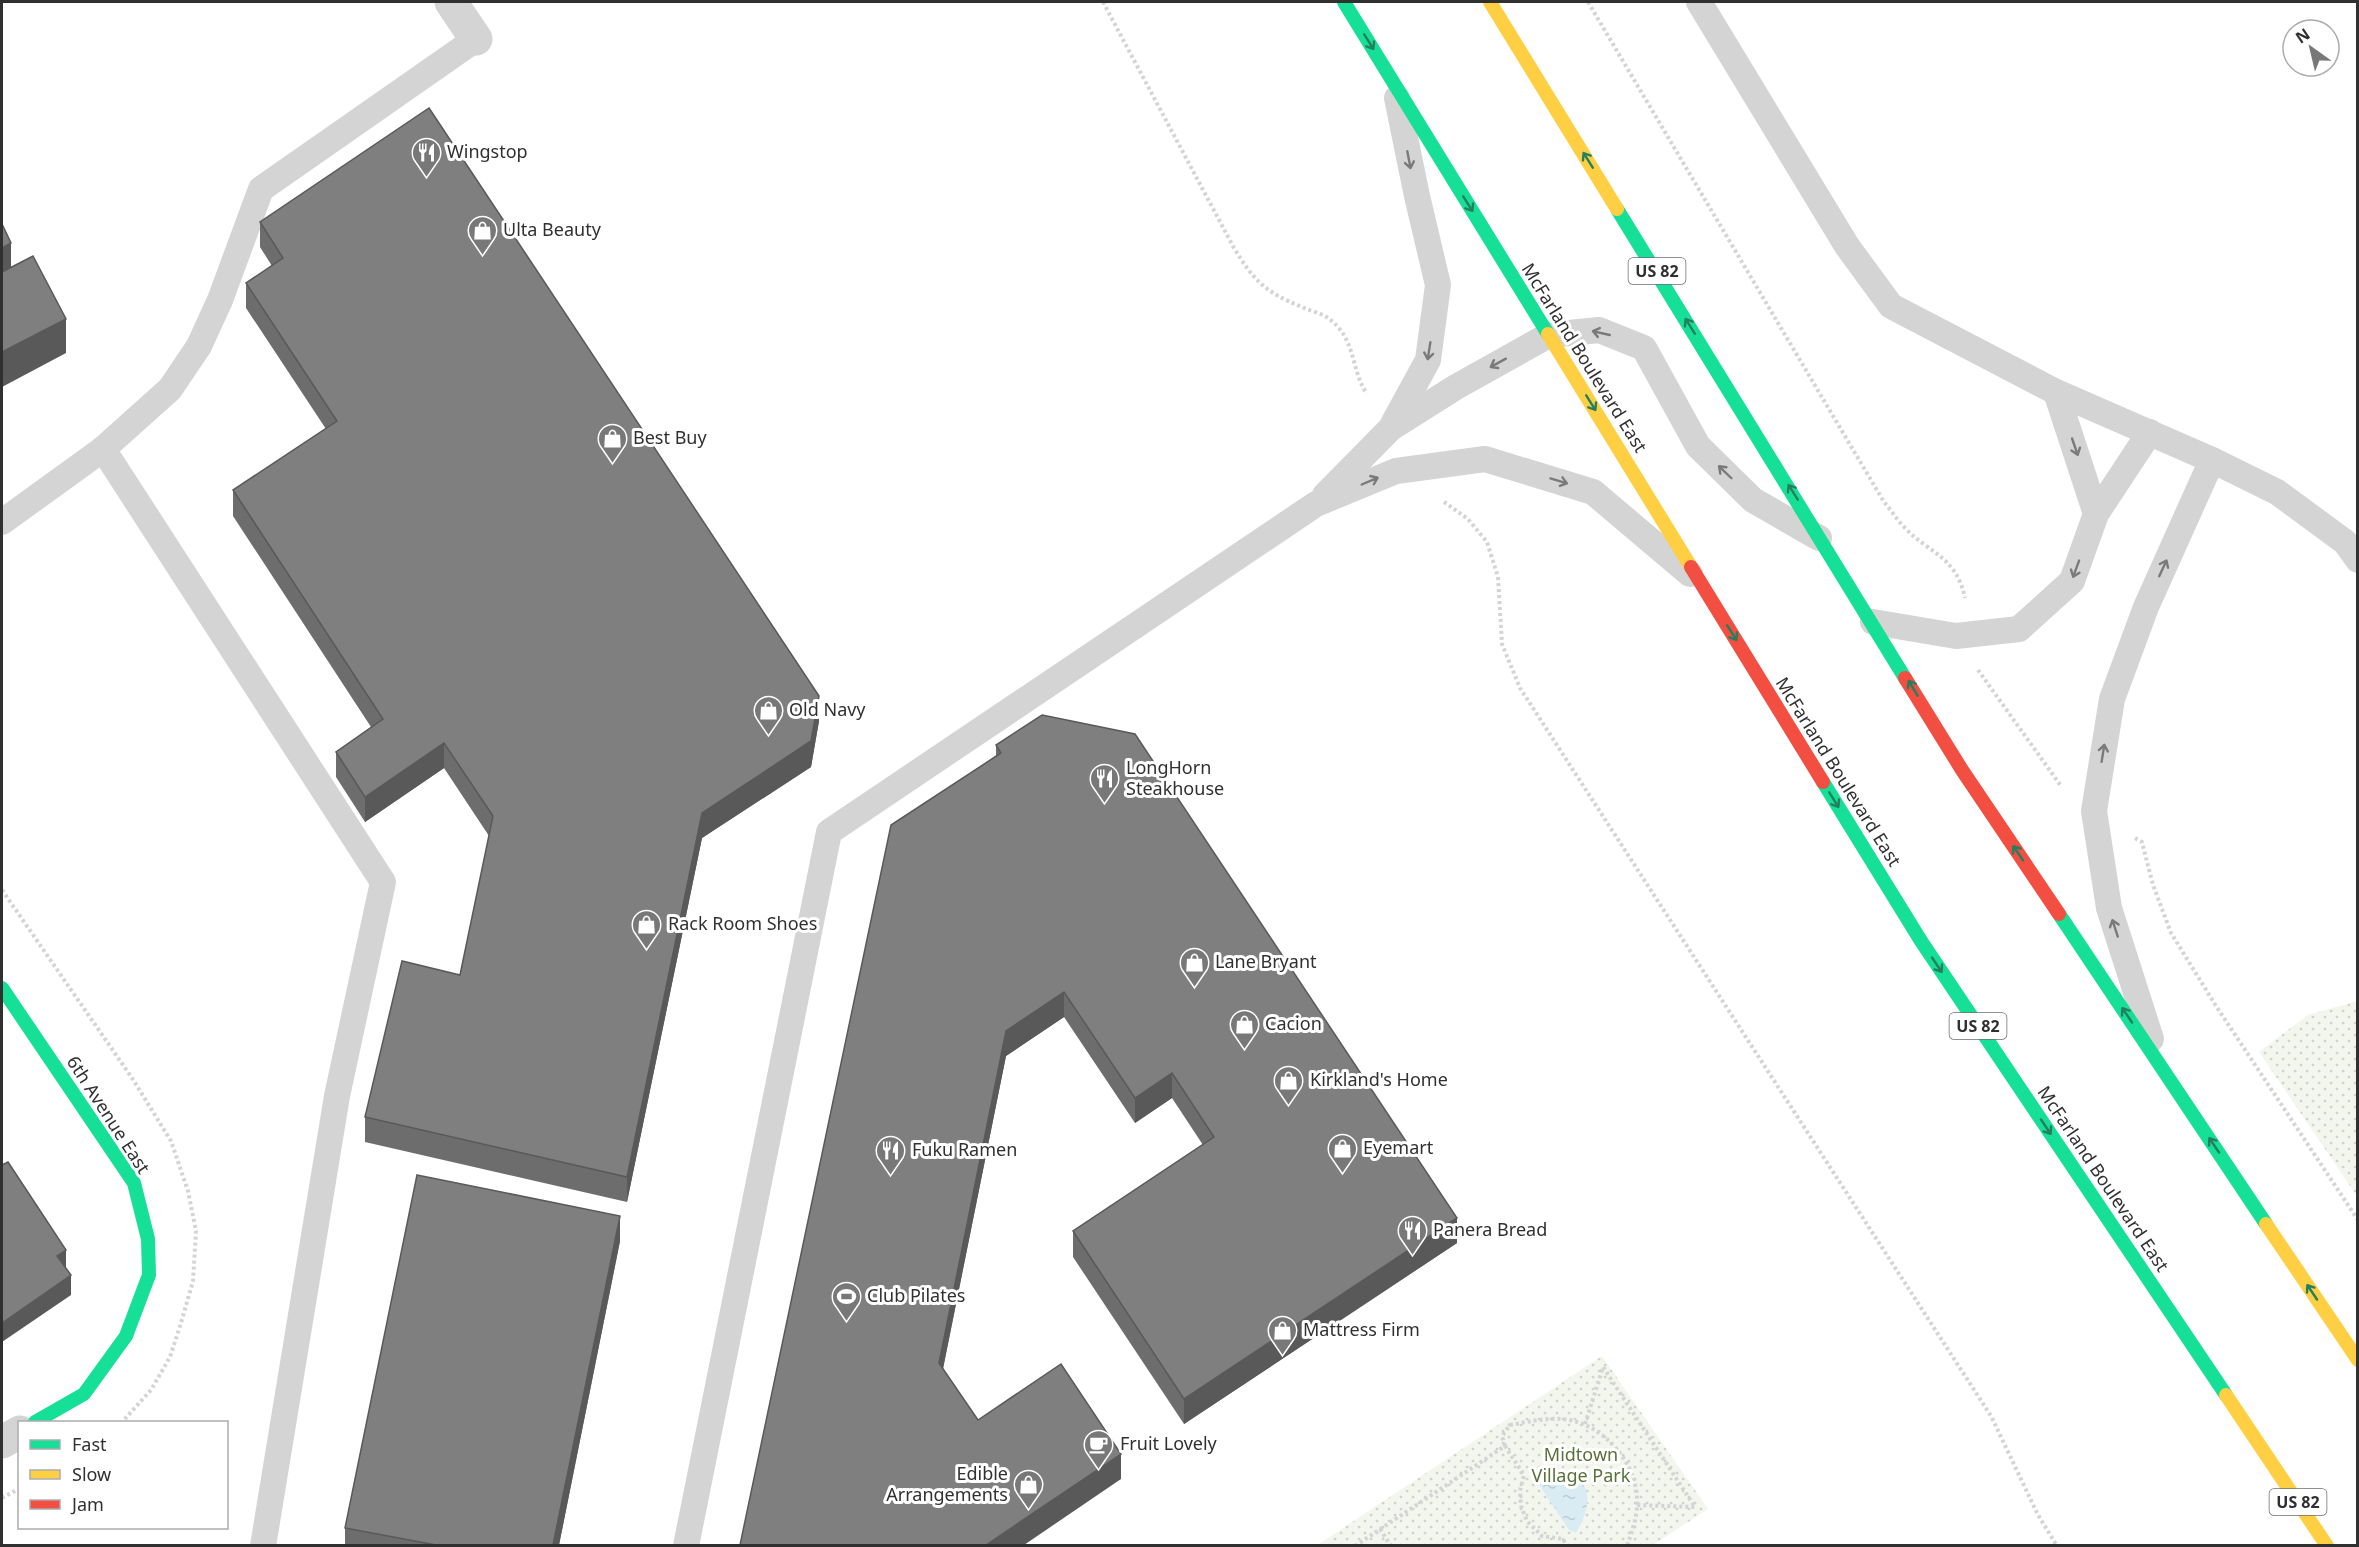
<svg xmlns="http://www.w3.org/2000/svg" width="2359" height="1547" font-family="'Noto Sans',sans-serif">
<defs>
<pattern id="park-dots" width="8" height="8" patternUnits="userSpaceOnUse" patternTransform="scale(1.5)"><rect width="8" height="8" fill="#f2f6ed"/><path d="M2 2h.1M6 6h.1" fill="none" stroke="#d0d3cc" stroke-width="1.8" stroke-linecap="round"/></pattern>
<pattern id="water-ripples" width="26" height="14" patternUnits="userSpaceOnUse" patternTransform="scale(1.5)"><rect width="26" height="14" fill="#d9ecf4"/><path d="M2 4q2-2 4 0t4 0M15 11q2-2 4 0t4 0" fill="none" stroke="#bbcbd2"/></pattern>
</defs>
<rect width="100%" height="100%" fill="#fff"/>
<g fill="url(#park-dots)">
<path d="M2357 1001H2358L2357 1196 2259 1052 2308 1015Z"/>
<path d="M1602 1356 1708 1509 1653 1545 1316 1546Z"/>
</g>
<path fill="url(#water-ripples)" d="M1558 1468C1594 1480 1593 1503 1576 1533L1569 1530 1532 1474 1545 1469Z"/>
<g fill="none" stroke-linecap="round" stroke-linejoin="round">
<g stroke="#d4d4d4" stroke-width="4" stroke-dasharray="3 3" stroke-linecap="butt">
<path d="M1103 2 1234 248C1254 281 1265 292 1302 307 1310 311 1321 313 1328 318 1357 339 1350 369 1367 394"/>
<path d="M1588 2 1884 502C1891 510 1897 520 1905 528 1930 554 1956 556 1965 598"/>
<path d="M1444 502 1468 519 1487 542 1498 577 1502 644 1520 688 1991 1416 2038 1515 2057 1546"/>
<path d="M1978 670 2061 786"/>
<path d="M2135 838 2142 842 2153 885 2171 933 2216 1006 2358 1220"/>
<path d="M2 890 132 1078 171 1141 188 1191 196 1231 193 1281 181 1323 170 1357 151 1390 122 1422"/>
<path d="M1585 1424 1603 1367 1695 1507 1637 1505"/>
<path d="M1505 1446 1502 1436 1510 1425C1527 1422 1544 1418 1561 1419 1600 1421 1637 1461 1637 1500 1638 1516 1632 1531 1627 1546"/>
<path d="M2 1498 20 1488"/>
<path d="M1380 1529 1391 1546"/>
<path d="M1355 1546 1505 1446 1524 1475 1520 1491 1521 1506 1527 1521 1542 1536 1563 1539 1567 1546"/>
</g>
<g stroke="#d4d4d4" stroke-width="26">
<path d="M1699 2 1847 246 1891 306 2056 392 2212 460 2277 492 2345 542 2358 560"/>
<path d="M2056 392 2096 514"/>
<path d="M1393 424 1428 360 1438 285 1417 196 1397 98"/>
<path d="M103 449 383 882 337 1096 263 1546"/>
<path d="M1325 495 1391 428 1456 387 1549 335 1599 330 1644 348 1698 446 1753 500 1819 538"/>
<path d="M2 522 103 449 170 389 199 346 220 300 261 189 476 39"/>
<path d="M1873 622 1956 636 2019 629 2072 581 2096 514 2150 432"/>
<path d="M2151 1039 2109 908 2094 811 2112 699 2146 607 2212 460"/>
<path d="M686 1546 829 832 1316 504 1396 471 1485 459 1593 492 1690 574"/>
</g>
<g stroke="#d4d4d4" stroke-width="33">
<path d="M451 2 476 39"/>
<path d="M2 1442 20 1432"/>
</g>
<g stroke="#16e098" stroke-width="14">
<path d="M1344 2 1548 334"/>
<path d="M1617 209 1905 678"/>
<path d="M1823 782 1921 941 2226 1395"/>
<path d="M2059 914 2266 1224"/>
<path d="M2 988 134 1183 148 1239 149 1275 126 1336 84 1394 35 1422"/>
</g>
<g stroke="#ffcf43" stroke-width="14">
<path d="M1490 2 1617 209"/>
<path d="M1548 334 1691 567"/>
<path d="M2266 1224 2358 1360"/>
<path d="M2226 1395 2327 1546"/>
</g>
<g stroke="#f24e42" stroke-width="14">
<path d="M1691 567 1823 782"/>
<path d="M1905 678 1962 770 2059 914"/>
</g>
</g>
<g fill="#6d6d6d">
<path d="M260 222 819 721 811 767 702 838 627 1202 365 1142V1117L460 975 489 836 444 768 365 822 336 777V752L371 727 233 516V490L326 429 246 308V283L272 266 260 247Z"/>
<path d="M996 745 1457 1243 1184 1424 1073 1257V1231L1203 1145 1172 1098 1135 1123 1064 1017 1006 1056 943 1369 978 1420 1121 1479 740 1545 996 757Z"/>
<path d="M620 1241 559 1545H345V1528Z"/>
</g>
<g fill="#595959">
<path d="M11 243V277L2 282V248Z"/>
<path d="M66 319V353L2 387V352Z"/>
<path d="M819 696V721L811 767 702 838 627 1202V1177L702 813Z"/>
<path d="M444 743V768L365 822V797Z"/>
<path d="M1064 992V1017L1006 1056 939 1388V1363L1006 1031Z"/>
<path d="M1172 1073V1098L1135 1123V1098Z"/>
<path d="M620 1216V1241L559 1545H553Z"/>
<path d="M1457 1218V1243L1184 1424V1399Z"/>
<path d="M66 1250V1270L57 1256Z"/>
<path d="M71 1275V1295L2 1342V1323Z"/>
<path d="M1121 1454V1479L1024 1545H986Z"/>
</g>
<g fill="#7f7f7f" stroke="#595959" stroke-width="1.5">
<path d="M429 108 819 696 811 741 702 813 627 1177 365 1117 402 961 460 975 493 816 444 743 365 797 336 752 383 719 233 490 337 421 246 283 283 258 260 222Z"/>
<path d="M2 224 11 243 2 248Z"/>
<path d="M33 256 66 319 2 352V272Z"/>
<path d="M1042 715 1135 734 1457 1218 1184 1399 1073 1231 1214 1137 1172 1073 1135 1098 1064 992 1006 1031 939 1363 978 1420 1061 1364 1121 1454 986 1545H740L891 825 1001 753 996 745Z"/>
<path d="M8 1162 66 1250 57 1256 71 1275 2 1323V1165Z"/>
<path d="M417 1175 620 1216 553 1545H436L345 1528Z"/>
</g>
<defs><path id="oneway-shaft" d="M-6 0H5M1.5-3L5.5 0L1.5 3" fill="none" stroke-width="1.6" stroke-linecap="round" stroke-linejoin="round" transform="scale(1.5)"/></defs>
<g stroke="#247f5f">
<use href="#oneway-shaft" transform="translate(1369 42) rotate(58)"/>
<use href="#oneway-shaft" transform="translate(1588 160) rotate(-122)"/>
<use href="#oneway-shaft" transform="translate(1468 204) rotate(58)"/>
<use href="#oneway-shaft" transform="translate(1690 326) rotate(-122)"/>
<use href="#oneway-shaft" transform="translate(1591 403) rotate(58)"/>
<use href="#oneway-shaft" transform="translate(1793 492) rotate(-122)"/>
<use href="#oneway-shaft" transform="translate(1732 633) rotate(58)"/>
<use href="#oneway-shaft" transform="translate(1913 688) rotate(-121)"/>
<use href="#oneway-shaft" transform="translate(1834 800) rotate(58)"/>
<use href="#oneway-shaft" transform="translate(2018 853) rotate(-124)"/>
<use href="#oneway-shaft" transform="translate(1937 965) rotate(56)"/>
<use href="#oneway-shaft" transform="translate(2127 1015) rotate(-124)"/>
<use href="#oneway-shaft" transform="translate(2046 1127) rotate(56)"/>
<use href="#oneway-shaft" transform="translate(2214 1145) rotate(-124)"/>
<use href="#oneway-shaft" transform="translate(2312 1292) rotate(-124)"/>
</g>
<g stroke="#7a7a7a">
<use href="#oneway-shaft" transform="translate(1409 160) rotate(79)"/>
<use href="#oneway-shaft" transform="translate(1601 333) rotate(-167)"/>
<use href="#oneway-shaft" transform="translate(1429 351) rotate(99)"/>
<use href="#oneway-shaft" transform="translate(1498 363) rotate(151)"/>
<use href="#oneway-shaft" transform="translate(2075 447) rotate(71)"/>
<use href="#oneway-shaft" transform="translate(1725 472) rotate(-136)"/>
<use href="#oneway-shaft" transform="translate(1370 481) rotate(-23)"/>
<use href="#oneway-shaft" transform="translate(1559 481) rotate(17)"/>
<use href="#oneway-shaft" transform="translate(2163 568) rotate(-65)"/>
<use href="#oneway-shaft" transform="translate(2076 569) rotate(110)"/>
<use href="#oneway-shaft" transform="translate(2103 753) rotate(-81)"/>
<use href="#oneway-shaft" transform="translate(2115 928) rotate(-108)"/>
</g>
<defs>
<symbol id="restaurant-pin" viewBox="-11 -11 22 30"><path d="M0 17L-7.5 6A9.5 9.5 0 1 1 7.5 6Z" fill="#787878" stroke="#fff"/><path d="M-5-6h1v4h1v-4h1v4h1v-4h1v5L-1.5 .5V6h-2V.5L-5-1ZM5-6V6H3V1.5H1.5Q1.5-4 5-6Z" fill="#fff"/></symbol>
<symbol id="shop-pin" viewBox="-11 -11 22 30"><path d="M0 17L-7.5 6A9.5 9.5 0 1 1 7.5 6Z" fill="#787878" stroke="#fff"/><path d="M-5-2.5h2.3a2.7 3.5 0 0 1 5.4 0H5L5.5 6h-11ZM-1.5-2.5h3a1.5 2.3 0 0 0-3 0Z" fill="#fff"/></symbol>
<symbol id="stadium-pin" viewBox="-11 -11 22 30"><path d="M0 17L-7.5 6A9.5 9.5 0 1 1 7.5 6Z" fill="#787878" stroke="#fff"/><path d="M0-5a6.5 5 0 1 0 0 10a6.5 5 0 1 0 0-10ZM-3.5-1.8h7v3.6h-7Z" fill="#fff"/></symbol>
<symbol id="cafe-pin" viewBox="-11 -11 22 30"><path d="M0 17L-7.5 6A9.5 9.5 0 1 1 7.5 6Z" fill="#787878" stroke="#fff"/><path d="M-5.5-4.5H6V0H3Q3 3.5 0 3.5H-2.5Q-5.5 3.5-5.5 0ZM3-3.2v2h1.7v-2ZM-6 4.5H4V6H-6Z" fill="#fff"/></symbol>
</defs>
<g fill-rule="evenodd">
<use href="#restaurant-pin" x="410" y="136" width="33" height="45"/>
<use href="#shop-pin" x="466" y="214" width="33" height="45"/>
<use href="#shop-pin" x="596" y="422" width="33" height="45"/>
<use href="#shop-pin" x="752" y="694" width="33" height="45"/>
<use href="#restaurant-pin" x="1088" y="762" width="33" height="45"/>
<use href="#shop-pin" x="630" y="908" width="33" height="45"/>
<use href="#shop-pin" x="1178" y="946" width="33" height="45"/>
<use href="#shop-pin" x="1228" y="1008" width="33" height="45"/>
<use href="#shop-pin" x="1272" y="1064" width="33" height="45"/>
<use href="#shop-pin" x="1326" y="1132" width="33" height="45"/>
<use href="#restaurant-pin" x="874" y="1134" width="33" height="45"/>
<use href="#restaurant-pin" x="1396" y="1214" width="33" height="45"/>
<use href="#stadium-pin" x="830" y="1280" width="33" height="45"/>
<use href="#shop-pin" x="1266" y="1314" width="33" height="45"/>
<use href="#cafe-pin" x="1082" y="1428" width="33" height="45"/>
<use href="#shop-pin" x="1012" y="1468" width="33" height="45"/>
</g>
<g text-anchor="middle" stroke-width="6" stroke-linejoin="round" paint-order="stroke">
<g fill="#fff" stroke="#6e6e6e" stroke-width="1.5">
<rect x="1628.5" y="258" width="57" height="26" rx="4.5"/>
<rect x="1949.5" y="1013" width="57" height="26" rx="4.5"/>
<rect x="2269.5" y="1489" width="57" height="26" rx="4.5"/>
</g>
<g font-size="16" font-weight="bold" fill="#303030">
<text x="1657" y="277">US 82</text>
<text x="1978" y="1032">US 82</text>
<text x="2298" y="1508">US 82</text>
</g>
<g font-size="18" fill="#303030" stroke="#fff" text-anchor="start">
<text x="447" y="158">Wingstop</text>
<text x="503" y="236">Ulta Beauty</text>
<text x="633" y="444">Best Buy</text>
<text x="789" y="716">Old Navy</text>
<text x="1126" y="774">LongHorn<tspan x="1126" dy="21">Steakhouse</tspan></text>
<text x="668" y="930">Rack Room Shoes</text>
<text x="1215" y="968">Lane Bryant</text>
<text x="1265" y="1030">Cacion</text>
<text x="1310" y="1086">Kirkland's Home</text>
<text x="1363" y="1154">Eyemart</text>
<text x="912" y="1156">Fuku Ramen</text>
<text x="1433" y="1236">Panera Bread</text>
<text x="867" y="1302">Club Pilates</text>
<text x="1303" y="1336">Mattress Firm</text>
<text x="1120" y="1450">Fruit Lovely</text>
<text x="1008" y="1480" text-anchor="end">Edible<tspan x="1008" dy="21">Arrangements</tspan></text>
</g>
<g font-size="18" fill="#303030" stroke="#fff">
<text transform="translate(1584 358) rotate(58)" y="6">McFarland Boulevard East</text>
<text transform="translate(1838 772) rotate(58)" y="6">McFarland Boulevard East</text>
<text transform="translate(108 1115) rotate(57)" y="6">6th Avenue East</text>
<text transform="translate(2103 1179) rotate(56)" y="6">McFarland Boulevard East</text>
</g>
<g font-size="18" fill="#587139" stroke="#fff">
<text x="1581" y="1461">Midtown<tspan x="1581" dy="21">Village Park</tspan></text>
</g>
</g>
<rect width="2359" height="1547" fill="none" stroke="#303030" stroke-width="6"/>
<rect x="18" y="1421" width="210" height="108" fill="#ffffff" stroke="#acacac" stroke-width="1.5"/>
<rect x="30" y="1440" width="30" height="9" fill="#16e098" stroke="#acacac" stroke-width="1.5"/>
<text x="72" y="1451" font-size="18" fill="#303030">Fast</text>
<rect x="30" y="1470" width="30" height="9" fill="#ffcf43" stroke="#acacac" stroke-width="1.5"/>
<text x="72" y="1481" font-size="18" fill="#303030">Slow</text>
<rect x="30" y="1500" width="30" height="9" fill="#f24e42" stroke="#acacac" stroke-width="1.5"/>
<text x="72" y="1511" font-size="18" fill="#303030">Jam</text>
<g transform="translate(2311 48) rotate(326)"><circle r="28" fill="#ffffff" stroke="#acacac" stroke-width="1.5"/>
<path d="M0-4.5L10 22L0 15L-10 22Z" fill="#787878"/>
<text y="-9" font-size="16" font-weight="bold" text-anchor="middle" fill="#303030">N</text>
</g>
</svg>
